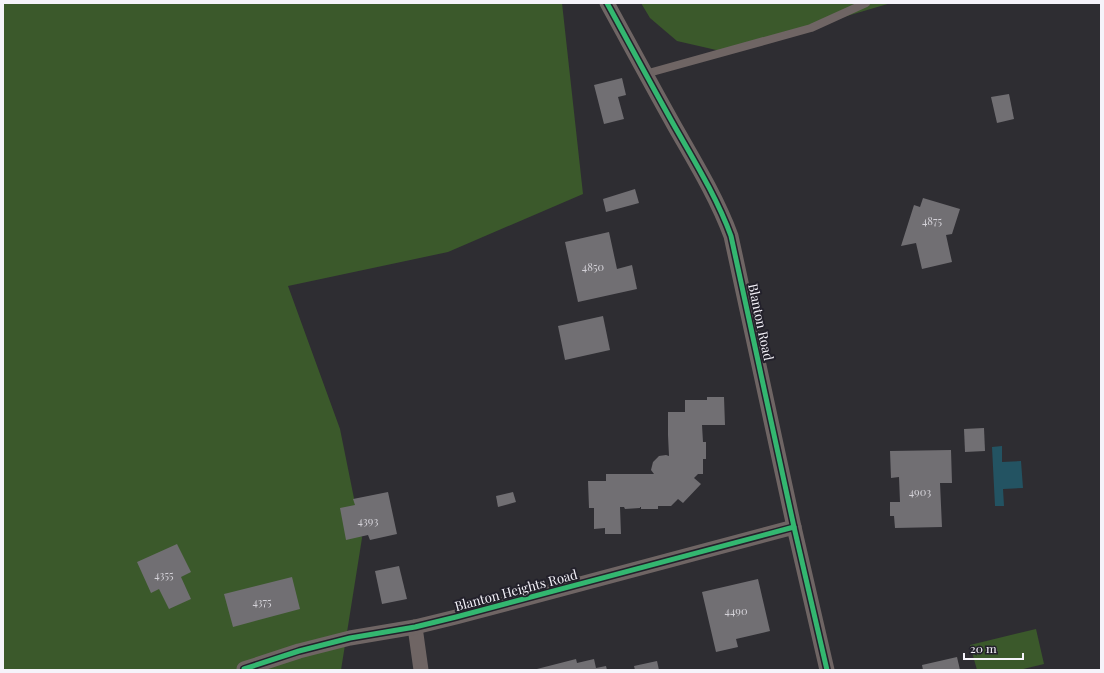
<svg xmlns="http://www.w3.org/2000/svg" width="1104" height="673" font-family="'Playfair Display',serif">
<rect width="100%" height="100%" fill="#2e2d32"/>
<g fill="#3b592b">
<path d="M3 3H562L583 194 448 252 288 286 340 429 362 538 341 670H3Z"/>
<path d="M641 3H891L725 52 677 41 650 18Z"/>
<path d="M1036 629 1044 664 1019 670H977L970 645Z"/>
</g>
<path fill="#235362" d="M1002 446V462L1021 461 1023 488 1003 489 1004 506H995L992 447Z"/>
<g fill="#716f73">
<path d="M622 78 626 95 618 97 624 119 604 124 594 85Z"/>
<path d="M1009 94 1014 119 997 123 991 97Z"/>
<path d="M635 189 639 203 606 212 603 199Z"/>
<path d="M923 198 960 209 952 234 946 235 952 262 922 269 916 243 901 246 914 205 920 207Z"/>
<path d="M609 232 617 269 632 265 637 289 578 302 565 242Z"/>
<path d="M603 316 610 350 565 360 558 326Z"/>
<path d="M707 397H724L725 425H702L703 442H706V459H703V474H698L694 478 701 484 683 503 678 499 671 506H658V509H641V507H640V508L625 509 624 507H620L621 534H605V528L594 529V508H589L588 481H606V474H654L651 470 653 462 659 456 666 455 669 456 668 435V412H685V400H707Z"/>
<path d="M984 428 985 451 965 452 964 429Z"/>
<path d="M951 450 952 483H940L942 527 895 528 894 516H890V502H900L899 477 891 478 890 451Z"/>
<path d="M388 492 397 534 370 540 368 535 346 540 340 508 355 505 353 499Z"/>
<path d="M513 492 516 502 498 507 496 496Z"/>
<path d="M177 544 191 572 181 577 191 599 169 609 159 589 151 593 137 562Z"/>
<path d="M399 566 407 599 382 604 375 571Z"/>
<path d="M292 577 300 609 233 627 224 594Z"/>
<path d="M758 579 770 631 736 639 738 647 716 652 702 592Z"/>
<path d="M957 657 960 670H923L922 665Z"/>
<path d="M576 659 577 663 594 659 596 668 606 666 607 670H533Z"/>
<path d="M657 661 659 670H635L634 666Z"/>
</g>
<g fill="none" stroke-linecap="round" stroke-linejoin="round">
<path stroke="#6f6564" stroke-width="8" d="M645 74 811 28 866 3"/>
<g stroke="#6f6564" stroke-width="15">
<path d="M607 3C630 45 652 86 675 127 695 162 717 198 731 236L794 527 827 670"/>
<path d="M415 627 421 670"/>
<path d="M244 669 299 651 350 638 415 627 456 617 794 527"/>
</g>
<defs>
<g id="cycleway">
<path d="M607 3C630 45 652 86 675 127 695 162 717 198 731 236L794 527 827 670"/>
<path d="M244 669 299 651 350 638 415 627 456 617 794 527"/>
</g>
</defs>
<use href="#cycleway" stroke="#23212b" stroke-width="8"/>
<use href="#cycleway" stroke="#33b770" stroke-width="5"/>
</g>
<g text-anchor="middle" stroke-width="4" stroke-linejoin="round" paint-order="stroke">
<g font-size="11" fill="#d4d2d8">
<text x="932" y="225">4875</text>
<text x="593" y="271">4850</text>
<text x="920" y="496">4903</text>
<text x="368" y="525">4393</text>
<text x="164" y="579">4355</text>
<text x="262" y="606">4375</text>
<text x="736" y="615">4490</text>
</g>
<g font-size="13" fill="#f5f3fa" stroke="#23212b">
<text transform="translate(761 322) rotate(78)" y="5">Blanton Road</text>
<text transform="translate(516 590) rotate(-15)" y="5">Blanton Heights Road</text>
</g>
</g>
<rect width="1104" height="673" fill="none" stroke="#f5f3fa" stroke-width="8"/>
<path d="M964 653v6h59v-6" fill="none" stroke="#f5f3fa" stroke-width="2"/>
<text x="970" y="653" font-size="12" fill="#f5f3fa" stroke="#23212b" stroke-width="3" paint-order="stroke">20 m</text>
</svg>
